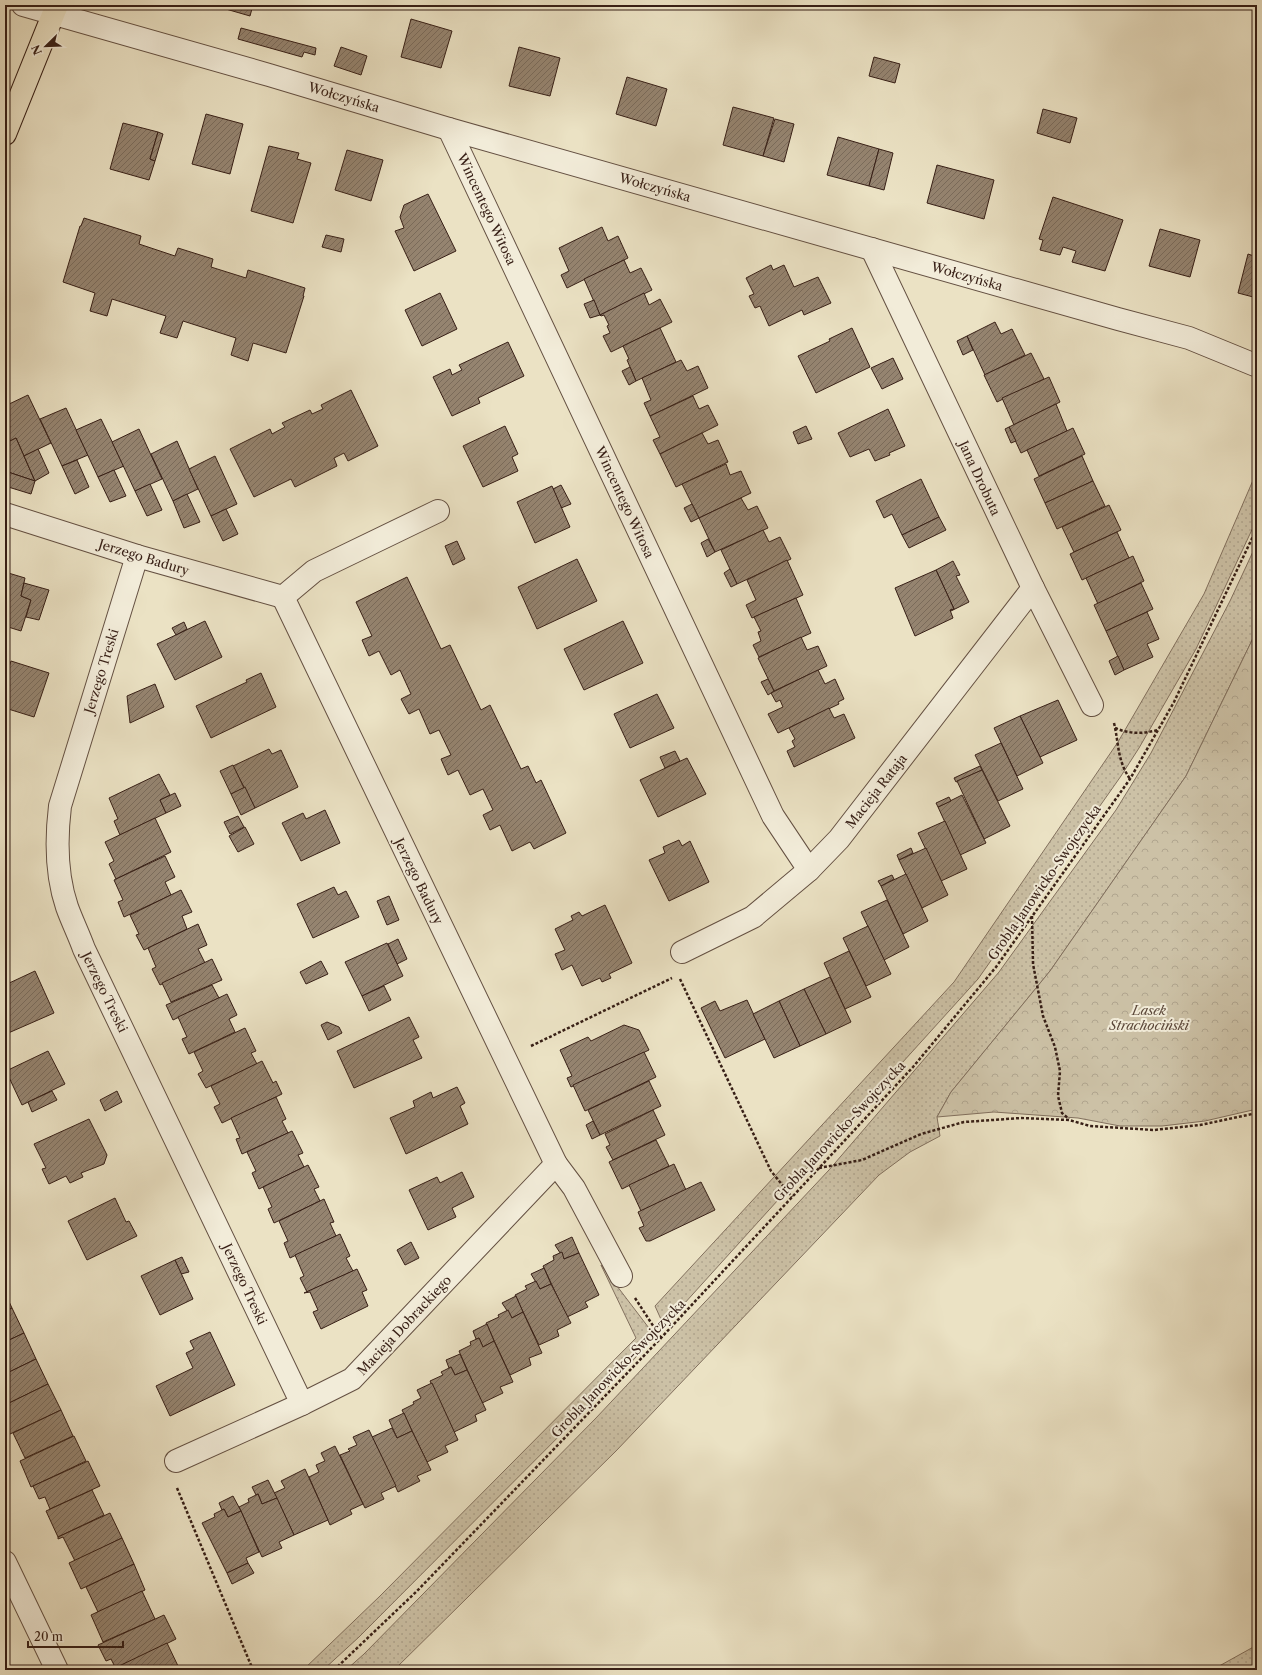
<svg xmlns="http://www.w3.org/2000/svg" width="1262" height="1675" font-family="'Libre Caslon Text',serif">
<defs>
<pattern id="grass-dots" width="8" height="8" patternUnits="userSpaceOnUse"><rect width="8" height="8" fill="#ccc1a6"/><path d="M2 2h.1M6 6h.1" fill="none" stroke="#b0a58e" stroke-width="1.8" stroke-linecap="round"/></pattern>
<pattern id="forest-crowns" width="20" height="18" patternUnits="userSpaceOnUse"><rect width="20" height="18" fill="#ccc1a6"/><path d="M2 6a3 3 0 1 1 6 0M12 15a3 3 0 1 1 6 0" fill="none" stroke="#b0a58e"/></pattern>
<pattern id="building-hatch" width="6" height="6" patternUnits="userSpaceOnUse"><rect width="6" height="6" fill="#958470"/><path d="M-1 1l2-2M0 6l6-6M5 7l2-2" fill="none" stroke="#7a6b5b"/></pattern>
</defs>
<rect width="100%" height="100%" fill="#ebe2c4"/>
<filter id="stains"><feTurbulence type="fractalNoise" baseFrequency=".005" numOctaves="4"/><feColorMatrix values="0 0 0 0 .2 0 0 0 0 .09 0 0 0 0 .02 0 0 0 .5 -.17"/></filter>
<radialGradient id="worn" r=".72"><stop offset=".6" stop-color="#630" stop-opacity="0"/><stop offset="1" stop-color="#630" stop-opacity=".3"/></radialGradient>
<g fill="url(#grass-dots)" stroke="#82705e">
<path d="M1257 471V519L1196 649 1139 748 1121 776 978 979 664 1326 655 1306 954 982 1118 742 1204 594Z"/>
<path d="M1257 543V630L1186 776 1050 971 951 1092 937 1117 940 1136 910 1152 879 1175 616 1451 394 1670H346L364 1654 596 1418 829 1170 999 972 1116 810 1151 753 1230 601Z"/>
<path d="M601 1265 655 1336 617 1378 359 1637 323 1670H303L380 1596 636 1338Z"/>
<path d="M1257 1645V1670H1212Z"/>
</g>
<path fill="url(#forest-crowns)" stroke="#82705e" d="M1257 630V1109L1205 1121 1162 1126H1120L1078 1118 994 1112 937 1117 951 1092 1050 971 1186 776Z"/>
<g fill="url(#building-hatch)" stroke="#371f16">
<path d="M212 5H253L250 16Z"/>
<path d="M411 19 452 31 441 68 401 57Z"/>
<path d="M241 28 316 48 315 55 304 52 302 57 238 39Z"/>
<path d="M341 47 367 56 361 75 334 66Z"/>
<path d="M519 47 560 58 550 96 509 86Z"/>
<path d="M874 57 900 64 895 83 869 76Z"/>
<path d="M627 77 667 89 656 126 616 114Z"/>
<path d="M733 107 774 118 763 156 723 145Z"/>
<path d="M1043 109 1077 118 1070 143 1037 133Z"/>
<path d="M206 114 243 124 230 174 192 164Z"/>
<path d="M775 119 794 124 784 162 763 156Z"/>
<path d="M123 123 158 132 150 159 155 161 149 180 110 169Z"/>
<path d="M158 132 163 134 155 161 150 159Z"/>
<path d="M838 137 879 149 869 186 827 175Z"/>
<path d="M269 146 299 153 297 159 311 163 293 223 251 211Z"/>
<path d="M879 149 893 153 884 190 869 186Z"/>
<path d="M347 150 383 160 371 201 335 190Z"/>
<path d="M937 165 994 180 984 219 927 203Z"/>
<path d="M428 194 456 251 414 271 395 231 404 228 400 217 404 205Z"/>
<path d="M1053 197 1123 220 1105 271 1072 262 1076 251 1063 247 1060 255 1040 250 1043 240 1039 239Z"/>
<path d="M84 218 141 236 139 244 175 256 178 248 213 259 211 267 246 278 248 270 305 288 303 296H304L286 353 253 343 248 361 231 355 236 338 183 321 177 338 160 333 166 316 112 299 107 316 90 311 95 293 63 282 80 226H81Z"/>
<path d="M602 227 608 241 618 236 628 258 567 288 561 275 569 271 559 248Z"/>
<path d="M1160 229 1200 240 1190 277 1149 266Z"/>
<path d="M326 235 344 239 341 252 322 247Z"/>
<path d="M1248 254 1257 257V298L1238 293Z"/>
<path d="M624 260 630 273 641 268 652 290 600 315 584 279Z"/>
<path d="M771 265 773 270 784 265 794 287 818 277 831 303 804 315 802 310 769 326 760 306 755 308 749 296 754 294 746 278Z"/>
<path d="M440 293 457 329 422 346 405 310Z"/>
<path d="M644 293 649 305 660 299 672 322 611 352 603 336 610 333 607 326 609 325 604 315 601 316 600 315Z"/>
<path d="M594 300 600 315 590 318 584 304Z"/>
<path d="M995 322 1001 334 1012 329 1025 355 985 375 967 336Z"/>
<path d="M660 328 676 362 636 381 627 360 629 359 623 346Z"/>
<path d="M852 328 870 367 816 393 798 356 828 342 830 341 829 339Z"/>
<path d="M967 336 973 350 963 355 957 341Z"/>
<path d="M508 342 524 376 478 398 480 403 452 416 433 377 450 369 452 375 462 370 459 365Z"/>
<path d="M1031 353 1044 379 997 402 984 375Z"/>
<path d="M893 358 903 379 882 389 871 368Z"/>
<path d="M681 360 687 371 698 366 708 388 650 416 644 403 651 400 642 378Z"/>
<path d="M630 367 636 381 629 385 622 371Z"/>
<path d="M1049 377 1060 402 1014 425 1002 398Z"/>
<path d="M351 390 378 446 348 461 344 453 334 458 337 466 295 487 291 479 254 497 230 449 270 429 272 434 285 427 282 423 310 410 312 414 323 409 321 405Z"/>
<path d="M28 395 51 443 24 456 16 438 10 441 6 430 10 427 5 417V406Z"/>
<path d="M693 396 699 409 708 405 718 425 660 454 653 440 660 437 650 416Z"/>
<path d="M1056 404 1067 431 1021 453 1009 427Z"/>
<path d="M66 408 88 455 62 466 40 419Z"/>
<path d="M888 409 905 446 889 453 890 455 875 461 869 449 850 457 838 433Z"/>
<path d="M101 419 124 466 98 477 76 430Z"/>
<path d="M505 426 518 454 512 457 518 471 483 487 463 446Z"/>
<path d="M806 426 812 439 798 444 793 432Z"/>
<path d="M1009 427 1016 441 1011 443 1005 429Z"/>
<path d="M1073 428 1085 454 1039 476 1027 450Z"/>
<path d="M139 429 162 479 135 491 112 442Z"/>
<path d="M5 431 10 441 16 438 35 481 5 471Z"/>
<path d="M702 433 708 444 718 440 728 462 676 487 660 454Z"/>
<path d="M177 441 198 489 173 501 151 454Z"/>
<path d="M38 449 49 473 35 481 24 456Z"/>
<path d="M215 456 237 504 211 516 189 469Z"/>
<path d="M1082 456 1093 481 1045 503 1034 479Z"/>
<path d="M77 460 89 487 75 494 62 466Z"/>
<path d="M726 464 730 475 741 471 751 493 699 518 682 484Z"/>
<path d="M114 470 126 496 110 502 98 477Z"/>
<path d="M5 471 35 481 31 494 5 486Z"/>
<path d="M921 479 939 517 902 535 892 514 884 518 876 501Z"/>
<path d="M1093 481 1105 506 1057 529 1045 503Z"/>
<path d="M150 484 162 510 147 516 135 491Z"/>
<path d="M561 485 571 504 561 508 553 489Z"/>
<path d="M552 486 570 527 535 543 517 502Z"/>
<path d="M187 494 200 522 184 528 173 501Z"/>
<path d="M741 498 748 510 757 506 768 528 715 552 699 518Z"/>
<path d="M692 504 699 518 691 522 684 508Z"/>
<path d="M1109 505 1121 530 1074 552 1062 527Z"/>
<path d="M226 509 238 534 223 541 211 516Z"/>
<path d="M939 517 946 530 909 548 902 535Z"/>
<path d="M763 530 769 542 780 537 791 559 737 584 721 550Z"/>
<path d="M1117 532 1129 558 1082 580 1070 554Z"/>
<path d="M708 539 715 552 707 557 701 543Z"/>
<path d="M457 541 465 559 453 565 445 546Z"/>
<path d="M1133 556 1144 581 1098 604 1086 578Z"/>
<path d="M577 559 597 601 537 629 518 587Z"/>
<path d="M787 560 803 595 752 618 746 605 756 600 747 580Z"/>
<path d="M953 561 960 575 956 576 969 602 951 611 950 610 954 609 936 570Z"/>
<path d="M730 569 737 584 731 587 724 573Z"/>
<path d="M936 570 954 609 950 610 953 618 915 636 895 588Z"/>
<path d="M5 572 25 578 21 596 31 600 21 631 5 626Z"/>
<path d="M407 577 441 649 450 645 481 710 490 705 521 769 528 766 536 783 541 780 566 833 534 849 530 842 512 851 500 825 490 830 483 815 493 810 483 789 470 795 458 770 448 775 441 759 451 755 439 730 430 734 419 709 409 714 401 699 411 694 400 670 391 675 379 651 369 656 362 640 372 636 356 602Z"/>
<path d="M24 583 49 590 39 620 26 617 31 600 21 596Z"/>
<path d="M1141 583 1153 609 1106 631 1094 605Z"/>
<path d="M796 598 811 633 759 657 753 645 761 641 758 632 761 631 754 617Z"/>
<path d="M1147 612 1159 639 1147 644 1153 657 1124 670 1106 631Z"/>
<path d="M205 621 222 657 175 680 157 644Z"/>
<path d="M623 621 643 663 584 690 564 649Z"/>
<path d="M184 622 187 629 176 635 172 628Z"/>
<path d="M801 637 807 650 818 646 827 666 774 691 758 658Z"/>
<path d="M1118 656 1124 670 1115 675 1109 661Z"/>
<path d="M11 661 49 673 34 717 5 708V679Z"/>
<path d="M818 670 825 684 835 679 844 699 838 702 839 704 778 733 768 714 783 707 780 700 776 702 771 693Z"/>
<path d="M261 673 276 707 211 738 196 706 247 682 246 680Z"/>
<path d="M768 679 774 691 768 695 761 682Z"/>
<path d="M155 684 164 707 130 723 127 696Z"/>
<path d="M657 694 674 728 630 748 614 714Z"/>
<path d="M1058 700 1077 740 1040 757 1020 716Z"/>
<path d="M829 708 834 718 844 714 855 738 794 767 787 751 795 747 792 741 795 739 789 728Z"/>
<path d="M1020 716 1043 763 1017 776 994 728Z"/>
<path d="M1001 743 1023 789 998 801 975 755Z"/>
<path d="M269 749 272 754 281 750 298 787 255 808 233 766Z"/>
<path d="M675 751 680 761 665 768 660 757Z"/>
<path d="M687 758 706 794 658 817 640 780Z"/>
<path d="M233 765 244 788 231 794 220 771Z"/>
<path d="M980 766 982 770 956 782 954 778Z"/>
<path d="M982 770 1010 826 984 839 957 781Z"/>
<path d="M159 774 170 795 160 800 166 813 120 835 114 821 118 819 109 798Z"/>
<path d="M245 787 255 808 241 815 231 794Z"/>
<path d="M175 793 181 806 166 813 160 800Z"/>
<path d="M962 795 986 843 960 855 938 807Z"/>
<path d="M949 797 951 801 938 807 936 803Z"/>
<path d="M325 810 340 843 301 861 282 823 303 813 306 819Z"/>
<path d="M238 816 244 827 230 834 224 822Z"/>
<path d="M155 818 171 852 116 879 109 864 114 861 105 842Z"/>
<path d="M945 821 967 869 941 881 918 833Z"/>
<path d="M5 822 8 857H5Z"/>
<path d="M245 827 254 844 238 852 229 836Z"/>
<path d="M679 840 682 846 690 841 709 882 669 901 649 860 665 853 663 847Z"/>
<path d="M911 848 913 853 899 860 897 855Z"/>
<path d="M926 848 948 895 922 908 899 860Z"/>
<path d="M165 856 175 877 165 882 171 895 124 917 118 902 123 900 114 880Z"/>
<path d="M906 874 928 921 903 934 881 886Z"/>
<path d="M892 875 894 879 881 886 878 881Z"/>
<path d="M334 887 338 895 346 891 359 917 313 938 297 904Z"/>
<path d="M181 890 192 912 182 916 187 929 144 950 136 935 139 934 130 915Z"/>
<path d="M389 896 399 920 387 925 377 901Z"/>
<path d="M887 900 909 947 884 960 861 912Z"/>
<path d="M605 905 632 963 609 974 611 978 602 982 600 978 582 986 572 965 562 970 555 954 565 950 555 929 573 920 571 916 579 912 582 916Z"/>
<path d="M198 924 207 945 198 949 205 963 160 985 152 969 156 967 148 948Z"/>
<path d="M868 926 891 974 866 986 843 938Z"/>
<path d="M398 939 407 959 397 964 388 944Z"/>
<path d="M387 943 403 976 362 996 345 962Z"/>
<path d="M849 951 871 997 845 1009 824 963Z"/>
<path d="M212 959 222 980 171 1002 162 983Z"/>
<path d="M321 961 328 974 306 984 300 972Z"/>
<path d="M35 971 54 1013 6 1034 5 985Z"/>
<path d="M830 977 851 1022 826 1034 804 989Z"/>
<path d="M212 985 219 998 173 1020 166 1005Z"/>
<path d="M384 986 391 1000 369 1011 362 996Z"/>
<path d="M804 989 826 1034 800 1046 779 1001Z"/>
<path d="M227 994 237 1015 229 1019 235 1032 189 1054 182 1039 187 1037 178 1017Z"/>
<path d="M747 1000 765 1039 725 1058 701 1008 715 1001 720 1011Z"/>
<path d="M779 1001 800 1046 774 1058 753 1014Z"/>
<path d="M409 1017 419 1037 413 1040 422 1058 354 1088 337 1051Z"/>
<path d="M327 1022 339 1027 342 1033 328 1040 321 1025Z"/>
<path d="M624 1025 639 1030 649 1050 571 1087 567 1078 572 1076 560 1050 588 1037 591 1041Z"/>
<path d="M245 1028 256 1051 251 1053 257 1064 206 1088 198 1074 203 1071 194 1052Z"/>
<path d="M48 1051 65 1084 22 1105 6 1071Z"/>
<path d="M644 1052 656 1077 585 1111 573 1085Z"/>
<path d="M262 1061 273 1083 276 1081 282 1094 222 1123 214 1107 220 1104 211 1086Z"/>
<path d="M649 1081 661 1106 600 1135 588 1110Z"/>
<path d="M457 1087 465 1103 460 1106 468 1124 406 1154 390 1118 415 1107 413 1101 431 1092 433 1098Z"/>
<path d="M52 1091 57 1100 32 1112 28 1102Z"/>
<path d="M117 1091 122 1102 105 1111 100 1100Z"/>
<path d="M276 1097 286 1119 282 1121 288 1133 242 1154 236 1139 240 1138 231 1118Z"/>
<path d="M653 1110 665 1135 613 1160 606 1147 610 1145 605 1134Z"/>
<path d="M89 1119 107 1155 104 1164 81 1173 83 1177 70 1183 66 1176 49 1184 42 1169 46 1168 34 1144Z"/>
<path d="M593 1121 600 1135 592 1139 586 1125Z"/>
<path d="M292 1131 303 1153 298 1155 304 1167 259 1189 252 1173 256 1171 247 1152Z"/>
<path d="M656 1140 669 1166 622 1189 609 1162Z"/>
<path d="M674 1164 686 1190 641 1211 629 1185Z"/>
<path d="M308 1165 319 1187 314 1189 320 1201 274 1223 268 1209 272 1207 263 1187Z"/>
<path d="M462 1172 474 1197 452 1208 456 1217 428 1230 409 1190 437 1177 440 1183Z"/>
<path d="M701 1182 715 1210 650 1241H646L639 1228 644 1226 638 1212Z"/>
<path d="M115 1198 126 1222 129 1221 137 1236 87 1260 68 1221Z"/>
<path d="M324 1199 334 1222 330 1223 336 1236 290 1258 284 1243 288 1241 279 1221Z"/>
<path d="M340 1234 350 1256 346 1258 353 1271 307 1292 300 1278 304 1276 295 1255Z"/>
<path d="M572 1237 579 1253 564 1259 555 1245Z"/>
<path d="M411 1242 419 1258 405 1265 397 1250Z"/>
<path d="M562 1252 564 1259 579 1253 599 1295 585 1302 588 1307 567 1317 543 1266 554 1260 553 1256Z"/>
<path d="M182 1257 189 1272 181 1274 175 1260Z"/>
<path d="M175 1260 193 1299 160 1315 141 1276Z"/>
<path d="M544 1268 551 1284 540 1289 531 1274Z"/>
<path d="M357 1269 367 1290 362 1292 368 1306 321 1329 313 1312 318 1310 310 1292 304 1293Z"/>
<path d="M536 1281 540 1289 551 1284 571 1323 557 1330 559 1336 539 1345 515 1295 527 1289 525 1286Z"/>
<path d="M5 1293 12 1308 5 1311Z"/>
<path d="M516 1296 523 1312 512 1318 502 1303Z"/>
<path d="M12 1308 24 1333 5 1342V1311Z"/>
<path d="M508 1310 512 1318 523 1312 542 1353 529 1358 531 1365 510 1375 486 1323 499 1317 498 1315Z"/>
<path d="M487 1324 494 1341 483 1347 479 1338 476 1339 473 1331Z"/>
<path d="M210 1332 235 1385 170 1416 156 1386 193 1368 186 1353 194 1349 190 1341Z"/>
<path d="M24 1333 36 1359 5 1374V1342Z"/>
<path d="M479 1338 483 1347 494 1341 513 1382 500 1387 503 1393 482 1403 459 1351 471 1345 470 1342Z"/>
<path d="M460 1354 467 1370 455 1375 451 1367 449 1368 446 1360Z"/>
<path d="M36 1359 48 1384 5 1405V1374Z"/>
<path d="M451 1367 455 1375 467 1370 486 1410 475 1415 477 1421 454 1432 430 1381 443 1375 441 1372Z"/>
<path d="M432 1383 458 1440 445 1446 448 1452 427 1462 402 1410 414 1404 413 1402 421 1398 417 1390Z"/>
<path d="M48 1384 61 1410 10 1434 5 1425V1405Z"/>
<path d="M61 1410 73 1436 25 1458 13 1433Z"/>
<path d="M404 1413 412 1431 397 1438 389 1420Z"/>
<path d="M392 1428 397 1438 412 1431 431 1470 417 1476 420 1481 398 1492 372 1437Z"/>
<path d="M369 1430 396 1486 381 1493 384 1499 365 1508 340 1455 350 1451 348 1449 357 1445 353 1437Z"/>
<path d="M74 1436 86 1461 31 1487 20 1461Z"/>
<path d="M335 1446 363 1504 350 1510 352 1514 330 1525 309 1477 319 1472 316 1465 325 1461 321 1453Z"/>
<path d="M88 1461 100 1486 50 1509 45 1497 39 1499 33 1486Z"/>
<path d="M305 1469 328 1520 294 1535 274 1493 285 1488 281 1481Z"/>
<path d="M268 1480 277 1498 262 1504 258 1494 256 1495 252 1487Z"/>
<path d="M92 1490 104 1515 58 1537 46 1511Z"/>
<path d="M258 1494 262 1504 277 1498 294 1535 279 1542 282 1548 262 1557 239 1507 249 1502 248 1499Z"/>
<path d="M233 1496 241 1511 228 1517 224 1509 222 1510 219 1503Z"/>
<path d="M224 1509 228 1517 241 1511 259 1552 246 1558 248 1563 227 1573 202 1523 215 1517 214 1514Z"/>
<path d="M110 1513 122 1538 75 1561 63 1537 58 1539V1537Z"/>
<path d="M122 1538 134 1564 81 1589 69 1563Z"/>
<path d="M248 1563 254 1573 232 1584 227 1573Z"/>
<path d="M134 1564 145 1590 98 1612 86 1587Z"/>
<path d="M142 1591 155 1619 103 1642 91 1615Z"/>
<path d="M164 1615 176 1639 116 1669 111 1659 106 1661 98 1645Z"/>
<path d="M167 1643 179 1668 175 1670H120L119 1666Z"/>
</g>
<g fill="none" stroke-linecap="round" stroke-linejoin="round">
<defs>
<g id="minor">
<path d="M23 5 269 75 449 129 1118 319 1189 338 1255 365"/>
<path d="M449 129 773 816 809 870"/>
<path d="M872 249 1033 588 1092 705"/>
<path d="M438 511 314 571 283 597 556 1164 574 1188 621 1276"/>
<path d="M5 514 137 556 283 597"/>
<path d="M137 556 60 806C56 839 56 875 67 907 72 921 79 935 84 949L302 1404"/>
<path d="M682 952 753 917 809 870 839 839 1033 588"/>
<path d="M176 1461 302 1404 352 1379 556 1164"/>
<path d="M5 1562 57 1670"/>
</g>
<path id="major" d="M5 134 57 5"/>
</defs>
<use href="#minor" stroke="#645042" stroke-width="24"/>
<use href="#major" stroke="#371f16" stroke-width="24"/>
<g stroke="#371f16" stroke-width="2.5" stroke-dasharray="3 2" stroke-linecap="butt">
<path d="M1114 723C1119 744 1117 760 1130 779"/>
<path d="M1115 728C1129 734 1143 734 1158 730"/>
<path d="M1032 916 1033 964 1043 1016 1055 1047 1060 1071 1058 1096 1062 1113 1069 1119"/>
<path d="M680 979 771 1171 792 1197"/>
<path d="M531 1046 672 978"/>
<path d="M819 1168 862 1160 921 1134 964 1122 1021 1118 1069 1120 1090 1126 1154 1130 1200 1125 1257 1113"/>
<path d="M635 1298 661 1338"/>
<path d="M177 1488 253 1670"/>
<path d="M334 1670 417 1591 661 1338 913 1067 996 967 1130 779 1174 702 1257 528"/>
</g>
<use href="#minor" stroke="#f2ecd9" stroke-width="22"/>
<use href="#major" stroke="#ebe2c4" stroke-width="22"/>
</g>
<g text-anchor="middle" stroke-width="4" stroke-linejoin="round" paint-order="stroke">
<g font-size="13" fill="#371f16" stroke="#f2ecd9">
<text transform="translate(344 97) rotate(17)" y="5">Wołczyńska</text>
<text transform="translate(655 187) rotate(16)" y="5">Wołczyńska</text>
<text transform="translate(487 209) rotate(65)" y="5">Wincentego Witosa</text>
<text transform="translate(967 276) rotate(16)" y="5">Wołczyńska</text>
<text transform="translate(980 478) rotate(65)" y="5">Jana Drobuta</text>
<text transform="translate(625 502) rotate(65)" y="5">Wincentego Witosa</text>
<text transform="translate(144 557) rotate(17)" y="5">Jerzego Badury</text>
<text transform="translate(101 671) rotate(-73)" y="5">Jerzego Treski</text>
<text transform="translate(876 791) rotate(-52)" y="5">Macieja Rataja</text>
<text transform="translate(419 881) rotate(64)" y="5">Jerzego Badury</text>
<text transform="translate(1044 882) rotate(-55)" y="5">Grobla Janowicko-Swojczycka</text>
<text transform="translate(105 992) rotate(64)" y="5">Jerzego Treski</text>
<text transform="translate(839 1131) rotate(-47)" y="5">Grobla Janowicko-Swojczycka</text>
<text transform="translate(245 1284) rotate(65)" y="5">Jerzego Treski</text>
<text transform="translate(404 1325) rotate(-47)" y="5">Macieja Dobrackiego</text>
<text transform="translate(618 1368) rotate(-46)" y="5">Grobla Janowicko-Swojczycka</text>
</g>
<g font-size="13" font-style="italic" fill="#5c483a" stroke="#f2ecd9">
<text x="1149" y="1015">Lasek<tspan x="1149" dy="15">Strachociński</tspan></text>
</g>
</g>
<rect width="1262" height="1675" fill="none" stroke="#ebe2c4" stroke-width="20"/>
<rect x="6" y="6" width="1250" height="1663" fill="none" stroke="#371f16" stroke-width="2"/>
<rect x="10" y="10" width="1242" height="1655" fill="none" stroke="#371f16"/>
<g transform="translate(46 46) rotate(247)" stroke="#f2ecd9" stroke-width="3" paint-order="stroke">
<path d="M0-3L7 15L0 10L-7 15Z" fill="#371f16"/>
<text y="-6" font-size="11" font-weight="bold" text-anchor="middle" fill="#371f16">N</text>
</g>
<path d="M28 1641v6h95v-6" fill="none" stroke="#371f16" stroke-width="2"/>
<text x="34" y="1641" font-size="12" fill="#371f16" stroke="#f2ecd9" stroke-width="3" paint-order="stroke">20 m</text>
<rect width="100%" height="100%" filter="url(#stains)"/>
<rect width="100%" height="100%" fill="url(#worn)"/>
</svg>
